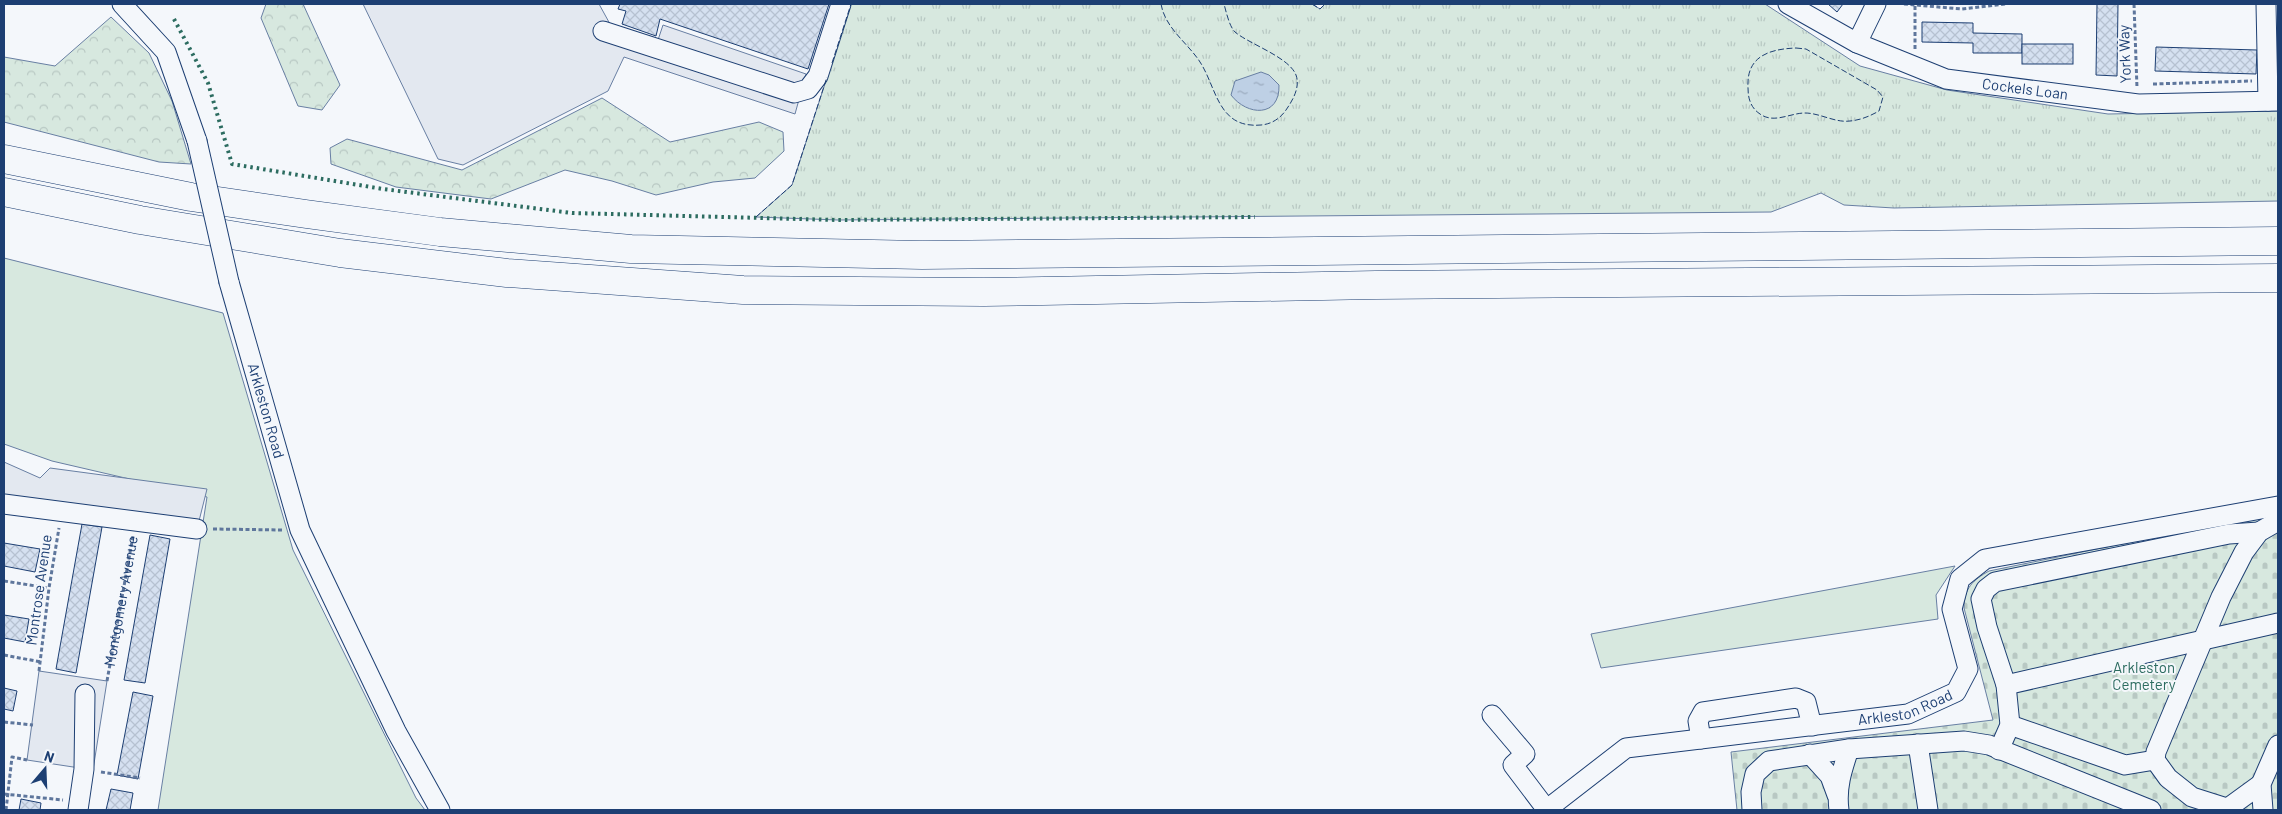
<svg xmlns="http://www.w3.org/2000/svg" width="2282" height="814" font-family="Barlow,sans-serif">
<defs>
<pattern id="forest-crowns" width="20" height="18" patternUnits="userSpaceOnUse" patternTransform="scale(1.25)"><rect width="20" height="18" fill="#d7e8df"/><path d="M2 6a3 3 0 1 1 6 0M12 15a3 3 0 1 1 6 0" fill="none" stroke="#b8c8c3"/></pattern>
<pattern id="cemetery-stones" width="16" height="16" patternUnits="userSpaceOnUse" patternTransform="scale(1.25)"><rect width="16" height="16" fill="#d7e8df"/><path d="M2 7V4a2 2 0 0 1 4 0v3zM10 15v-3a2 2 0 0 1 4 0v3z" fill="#b8c8c3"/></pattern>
<pattern id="park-tufts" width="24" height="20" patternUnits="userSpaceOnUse" patternTransform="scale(1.25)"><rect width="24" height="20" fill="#d7e8df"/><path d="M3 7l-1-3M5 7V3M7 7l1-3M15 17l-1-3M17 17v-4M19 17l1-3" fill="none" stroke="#b8c8c3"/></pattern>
<pattern id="water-ripples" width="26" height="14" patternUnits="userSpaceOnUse" patternTransform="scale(1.25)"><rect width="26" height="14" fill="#bed0e5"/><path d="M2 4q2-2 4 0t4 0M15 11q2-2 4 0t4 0" fill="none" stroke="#9aaabe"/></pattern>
<pattern id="building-cross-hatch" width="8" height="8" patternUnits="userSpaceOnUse" patternTransform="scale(1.25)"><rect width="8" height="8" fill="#d5e0f0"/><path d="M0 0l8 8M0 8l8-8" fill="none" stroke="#b6c1d1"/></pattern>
</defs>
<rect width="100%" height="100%" fill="#f4f7fb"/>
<g fill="#d7e8df" stroke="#687fa3">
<path d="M4 258 223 313 293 550 416 798 425 810H158L207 497 52 461 4 444Z"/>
<path d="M1955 566 1936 595 1938 619 1601 668 1591 634Z"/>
</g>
<g fill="url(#forest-crowns)" stroke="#687fa3">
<path d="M266 4H303L340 85 322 110 298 106 261 18Z"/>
<path d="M111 17 149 53 172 101 191 164 159 162 4 122V57L55 66Z"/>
<path d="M602 98 670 142 759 122 783 132 784 151 755 178 713 182 656 195 612 181 565 170 491 199 396 187 331 164 330 148 347 139 462 170Z"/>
</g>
<path fill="url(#cemetery-stones)" stroke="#687fa3" d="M2278 512V810H1737L1731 752 1993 720 1964 608C1964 588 1973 580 1989 571Z"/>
<path fill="url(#park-tufts)" stroke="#687fa3" d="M851 4H1312L1320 9 1325 4H1765L1860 66 1947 90 2108 114 2278 111V201L1894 208 1844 205 1821 193 1771 212 838 220 756 217 792 185Z"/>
<g fill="#e3e8f0" stroke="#687fa3">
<path d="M363 4H599L610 24 658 40 663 25 806 74 795 114 624 57 608 91 463 165 438 159Z"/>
<path d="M4 462 40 478 50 468 207 489 197 529 4 504Z"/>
<path d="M39 671 107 681 93 770 27 760Z"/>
</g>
<path fill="url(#water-ripples)" stroke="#687fa3" d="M1261 72 1269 75 1279 85C1280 118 1247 116 1231 95L1235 81Z"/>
<g fill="url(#building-cross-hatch)" stroke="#1d3f73">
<path d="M620 4H829L808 69 660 19 656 36 622 24 626 11 618 9Z"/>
<path d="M1828 4H1843L1837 12Z"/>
<path d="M2097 4H2118L2117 76 2096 75Z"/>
<path d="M1922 22 1973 23V33L2022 34V53H1973V43L1922 42Z"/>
<rect x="2022" y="44" width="51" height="20"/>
<path d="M2156 47 2257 50 2256 74 2155 71Z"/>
<path d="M82 524 102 527 76 673 56 669Z"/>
<path d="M150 535 170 539 145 683 124 680Z"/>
<path d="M4 543 40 549 35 572 4 566Z"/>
<path d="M4 615 29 619 25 642 4 638Z"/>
<path d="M4 688 17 691 13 711 4 709Z"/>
<path d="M133 692 153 696 138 779 117 775Z"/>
<path d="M111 789 133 793 130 810H106Z"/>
<path d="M21 799 41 803 40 810H19Z"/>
</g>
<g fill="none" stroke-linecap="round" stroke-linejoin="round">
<defs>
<g id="minor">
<path d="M122 4 166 52 197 141"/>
<path id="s2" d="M1788 4 1857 43 1946 79 2138 104 2278 101"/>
<path d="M2266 4 2268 101"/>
<path d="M603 31 794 93 808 89 818 76 841 4"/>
<path d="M1857 43 1876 4"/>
<path id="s3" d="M229 282 300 530 396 731 440 810"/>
<path d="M4 504 197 529"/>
<path d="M2006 685 2278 623"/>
<path d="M1492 715 1525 754 1513 765 1547 810"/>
<path d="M2010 725 2125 765 2155 760"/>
<path d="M1701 739 1698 721 1703 712 1796 698 1806 702 1812 726"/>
<path d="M1918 744 1928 810"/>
<path d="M1999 750 2010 725 2006 685 1987 627 1981 599 1986 589 1995 582 2229 534 2259 532"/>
<path d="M1810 754 1830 776 1837 795"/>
<path d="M2228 808 2261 784"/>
<path d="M78 810 84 769 85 694"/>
<path id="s4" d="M1546 810 1626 748 1908 714 1956 692 1968 669 1952 609 1960 579 1985 559 2278 506"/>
<path d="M1752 810 1751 792 1755 774 1769 761 1849 749 1964 741 1989 745 2151 810"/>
<path d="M1839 810C1836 788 1842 770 1849 749"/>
<path d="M2233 810 2192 797 2168 778 2155 760 2156 752 2221 597 2244 552 2259 532 2278 521"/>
<path d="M2263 810 2261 784 2278 745"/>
</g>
<g id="highway">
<path d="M4 159 191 197 306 214 440 232 631 249 922 255 2278 241"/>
<path d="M4 192 140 220 340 253 507 273 743 290 984 292 1376 285 2278 278"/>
</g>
</defs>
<use href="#minor" stroke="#1d3f73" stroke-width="21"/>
<use href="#highway" stroke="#1d3f73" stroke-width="29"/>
<g stroke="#5e769c" stroke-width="3" stroke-dasharray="4 2.5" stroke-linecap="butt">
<path d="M1904 4 1962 9 2005 4"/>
<path d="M2134 4 2137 88"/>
<path d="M1915 49V5"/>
<path d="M2153 84 2252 81"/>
<path d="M213 529 284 530"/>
<path d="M4 581 49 588"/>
<path d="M4 655 41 662"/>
<path d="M39 671 49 588 59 528"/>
<path id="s1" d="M107 681 133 536"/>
<path d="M4 722 33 725"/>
<path d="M101 772 140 778"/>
<path d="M4 794 63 800"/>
<path d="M6 810 12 757 27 760"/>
</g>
<use href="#minor" stroke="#f4f7fb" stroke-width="19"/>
<use href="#highway" stroke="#f4f7fb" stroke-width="28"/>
<defs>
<path id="minor-bridge" d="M197 141 229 282"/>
</defs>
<use href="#minor-bridge" stroke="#1d3f73" stroke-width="21" stroke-linecap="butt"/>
<use href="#minor-bridge" stroke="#f4f7fb" stroke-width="19"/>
<path stroke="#2c6c60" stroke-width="4" stroke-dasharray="2.5 4" stroke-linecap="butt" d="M174 19 208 83 232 164 383 189 572 213 838 220 1255 217"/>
<g stroke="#1d3f73" stroke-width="1" stroke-dasharray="6 2.5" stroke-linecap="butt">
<path d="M1161 4C1165 27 1185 41 1198 59 1217 85 1216 129 1261 125 1273 124 1282 117 1288 107 1294 98 1300 86 1296 75 1289 57 1249 44 1235 32 1229 26 1226 11 1224 4"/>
<path d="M1312 4 1320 9 1325 4"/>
<path d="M1796 48 1806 49 1877 90 1883 97 1879 111C1870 116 1861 120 1850 121 1835 123 1820 113 1805 113 1790 113 1774 124 1760 114 1751 108 1748 99 1748 88 1746 57 1768 49 1796 48Z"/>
<path d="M832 63 851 4"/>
<path d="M756 217 792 185 827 77"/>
</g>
</g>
<g text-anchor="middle" stroke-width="4" stroke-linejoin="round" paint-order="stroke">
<g font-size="15" fill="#1d3f73" stroke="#f4f7fb">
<text transform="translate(2125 54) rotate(-92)" y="5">York Way</text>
<text dy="5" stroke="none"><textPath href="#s2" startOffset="255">Cockels Loan</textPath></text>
<text dy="5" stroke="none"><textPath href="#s3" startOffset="134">Arkleston Road</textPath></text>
<text transform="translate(39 590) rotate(-82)" y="5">Montrose Avenue</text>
<text dy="5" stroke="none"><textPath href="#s1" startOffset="81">Montgomery Avenue</textPath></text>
<text dy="5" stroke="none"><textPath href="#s4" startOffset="384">Arkleston Road</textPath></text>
</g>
<g font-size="15" fill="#2c6c60" stroke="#f4f7fb">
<text x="2144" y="673">Arkleston<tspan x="2144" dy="17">Cemetery</tspan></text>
</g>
</g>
<rect width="2282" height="814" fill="none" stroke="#1d3f73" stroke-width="10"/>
<g transform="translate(45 769) rotate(19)" stroke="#f4f7fb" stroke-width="4" paint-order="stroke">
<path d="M0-4L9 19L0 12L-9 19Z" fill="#1d3f73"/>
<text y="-8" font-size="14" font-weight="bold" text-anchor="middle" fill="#1d3f73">N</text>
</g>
</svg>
